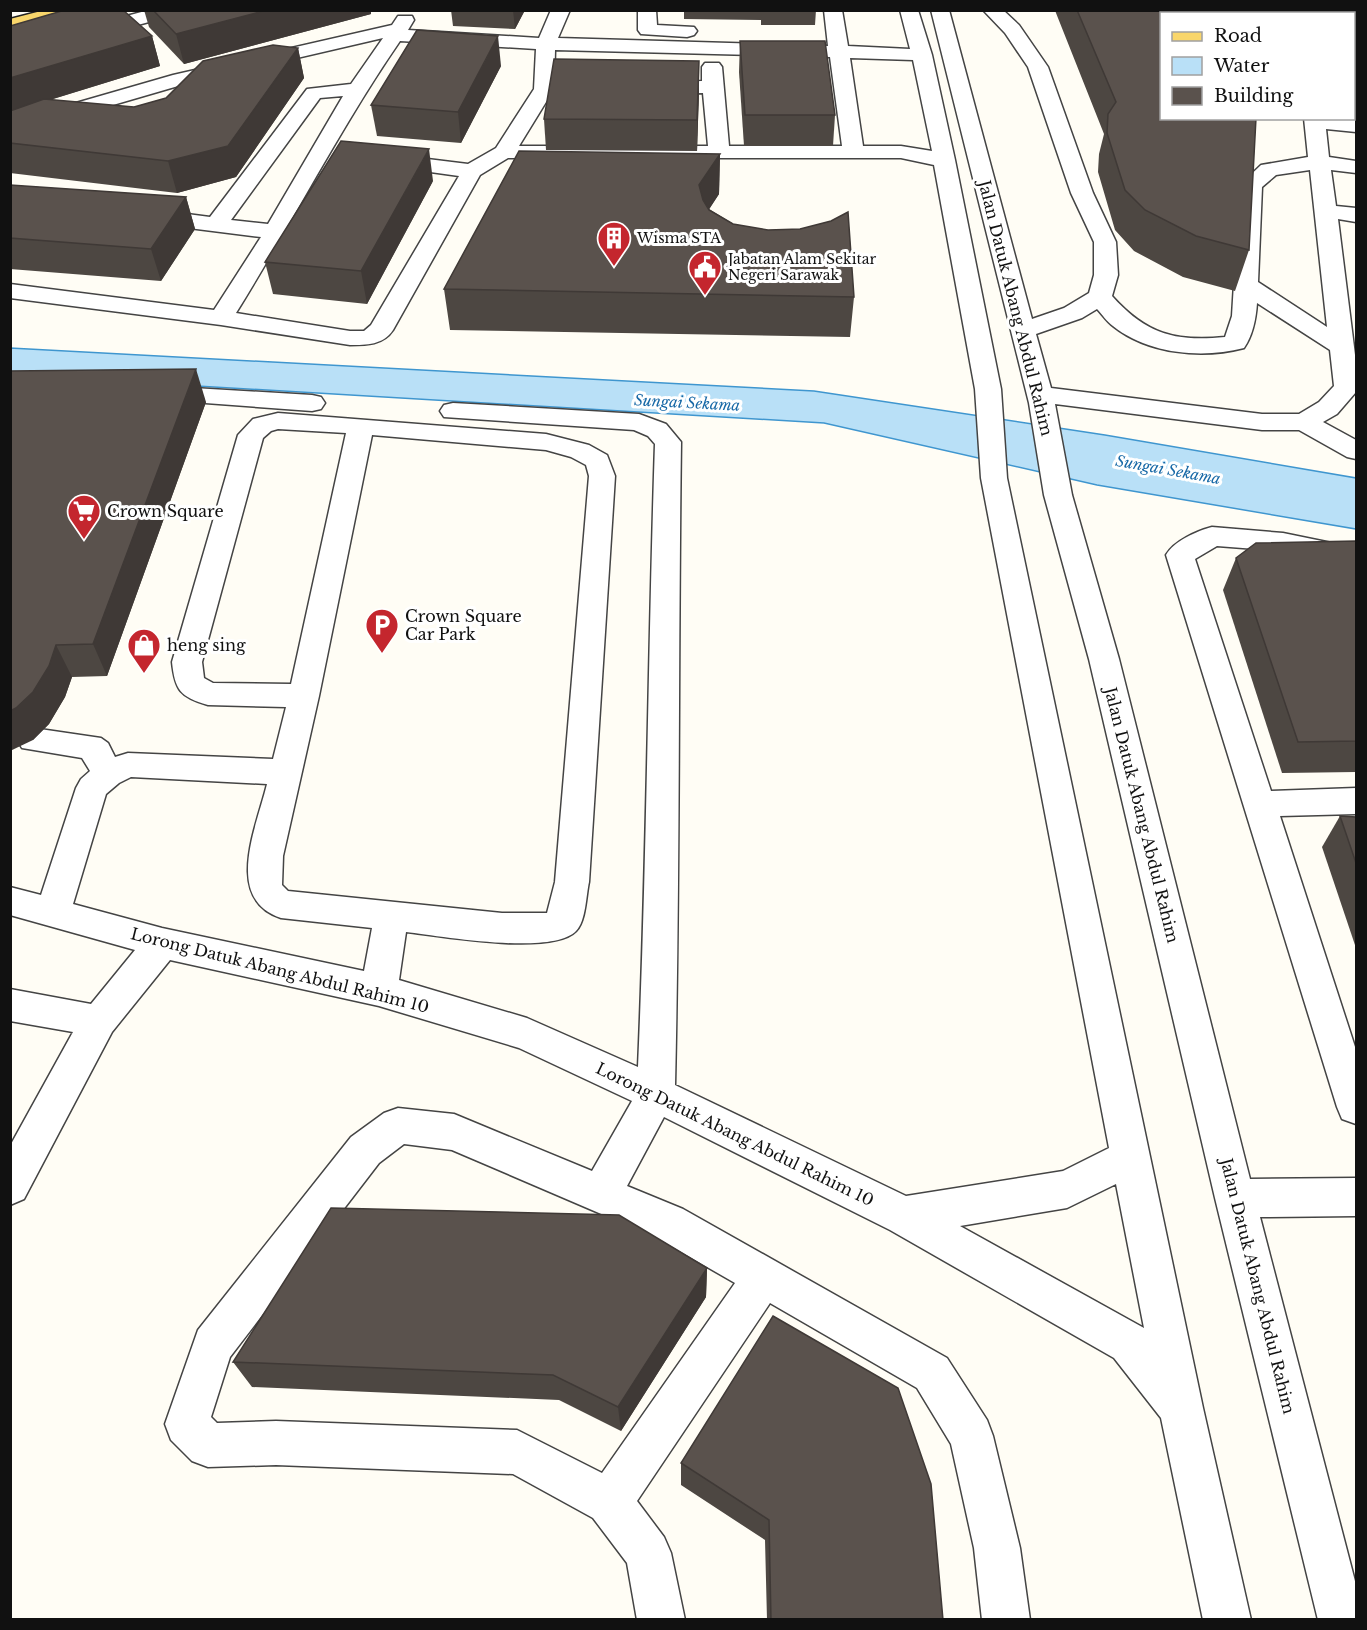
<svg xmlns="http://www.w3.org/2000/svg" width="1367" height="1630" font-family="'Libre Baskerville',serif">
<rect width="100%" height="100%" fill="#fffdf5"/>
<path fill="#b9e0f7" stroke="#3f96cf" stroke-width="1.5" d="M10 348 814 391 1105 435 1356 478V529L1097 485 824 423 11 375Z"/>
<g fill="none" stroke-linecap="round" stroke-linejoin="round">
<defs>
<g id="minor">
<path d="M149 10H181L179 14 10 59V47Z"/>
<path d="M551 10H570L558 38 828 46 824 10H842L848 46 910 49 900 10H918L932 55 955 160 1001 389 1007 478 1203 1408 1251 1620H1203L1161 1418 1114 1358 890 1230 664 1117 627 1186 683 1209 947 1358 987 1420 993 1436 1020 1548 1030 1620H982L974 1548 951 1444 917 1388 770 1303 637 1501 664 1537 671 1553 685 1620H637L627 1563 593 1518 513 1474 276 1465 208 1467 192 1461 171 1440 165 1424 198 1330 351 1137 384 1113 398 1108 454 1114 592 1171 632 1101 519 1048 379 1006 170 960 112 1032 24 1199 10 1205V1146L73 1032 10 1021V989L91 1004 135 950 10 915V887L41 895 76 788 81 779 90 771 82 758 22 748 17 740 22 732 33 728 101 738 108 743 115 757 128 753 273 759 286 707 208 705C180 697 175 690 172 662L238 435 253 419 278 413 546 434 589 445 607 455 615 476 589 882C586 895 586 921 576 931 552 956 440 936 406 932L399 980 527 1018 638 1067C647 860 648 652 655 444L648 436 634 430 444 417 440 411 444 405 453 403 639 414 666 424 681 442C678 656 680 870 675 1085L906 1196 1063 1171 1109 1148 981 478 975 389 934 165 901 158H508L480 175 393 330C383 345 367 345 350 345L221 325 10 298V284L214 310 261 237 149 223 141 221 138 216 141 211 149 209 210 217 307 89 351 84 383 38 185 84 10 135V122L173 75 392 25 398 16H412L414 20 408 30 539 38ZM400 41 536 49 534 89 496 148 468 164 387 154 379 155 376 160 379 165 387 166 459 176 371 325 364 331H350L236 313C292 223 340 128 400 41ZM555 50 830 57 842 146H729L722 67 719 63H705L702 67V81L654 82 647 84 644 88 647 92 654 94 703 93 708 146H519L554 89ZM850 58 913 60 932 151 901 146H863ZM343 96 268 224 231 220 320 98ZM278 429 346 433 291 684 213 683 204 678 202 662 263 438 271 431ZM372 435 546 450 571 457 586 465 589 476 555 882 547 913H502L288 891 282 885 283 856 319 696ZM131 777 267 784C257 826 223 899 281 918L372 928 364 971 162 928 73 904 106 794 119 783ZM404 1144 452 1150 655 1237 735 1283 602 1473 517 1430 276 1421 217 1423 211 1417 230 1357 379 1163ZM1116 1184 1144 1328 960 1226 1067 1208Z"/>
<path d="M638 10H656L657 25 694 27 697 31 694 35 687 37 641 34 638 30Z"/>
<path d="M931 10H949L1032 319 1064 308 1089 293 1094 275V242L1071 193 1028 67 1005 33 983 10H1003L1019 25 1048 67 1093 193 1116 242 1118 275 1112 296C1146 334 1175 342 1225 337L1232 316 1240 185 1261 165 1308 157 1304 118 1356 120V132L1326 129 1329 157 1356 161V173L1331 170 1336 206 1356 208V222L1338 219 1356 363V392L1337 414 1323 422 1356 440V459L1347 457 1299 430H1262L1055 404 1072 495 1119 659 1250 1179 1356 1178V1216L1260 1217 1356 1585V1620H1318L1215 1198 1089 659 1044 495 1029 403ZM1310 170 1327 327 1258 282 1262 187 1276 175ZM1257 303 1330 350 1334 386 1319 402 1299 414H1262L1051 388 1036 334 1082 318 1097 309C1102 314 1107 322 1113 326 1148 354 1202 359 1244 348 1253 335 1256 318 1257 303Z"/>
<rect x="1301" y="10" width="18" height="4"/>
<path d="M160 386 312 395 321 397 325 403 321 409 312 411 151 399 147 394 151 389Z"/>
<path d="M1212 527 1283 533 1356 548V568L1283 551 1217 546 1195 559 1271 791 1356 788V814L1280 816 1356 1050V1124L1342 1119 1337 1107 1166 555C1174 541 1197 531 1212 527Z"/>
</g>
<path id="major" d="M45 10H79L77 14 10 31V19Z"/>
</defs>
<use href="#minor" stroke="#444" stroke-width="3"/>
<use href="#major" stroke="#222" stroke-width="3"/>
<use href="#minor" fill="#fff" fill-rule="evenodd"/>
<use href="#major" fill="#f9d66b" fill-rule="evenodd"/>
</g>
<g fill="#4d4742">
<path d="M144 10H371V14L184 64 149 27Z"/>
<path d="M451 10H525L515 29 453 26Z"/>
<path d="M684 10H816L815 25H761V20L684 19Z"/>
<path d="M1055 10H1263L1161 14 1249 250 1235 291 1183 277 1134 251 1115 230 1098 172 1099 154 1104 134 1056 13Z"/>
<path d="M10 26 152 36 160 66 50 100 134 107 166 98 298 48 304 78 236 177 177 193 10 173Z"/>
<path d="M740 41 835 115 833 146H744L739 72Z"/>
<path d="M501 66 461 143 377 136 371 105Z"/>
<path d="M699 91 697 151 546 150 544 119Z"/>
<path d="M720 154 719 194 709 209 854 297 850 337 450 330 444 289Z"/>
<path d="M433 181 367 304 273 294 265 262Z"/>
<path d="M10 185 186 197 195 229 161 281 10 269Z"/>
<path d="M10 371 206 402 107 676 72 677 65 697 49 724 33 740Z"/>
<path d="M1356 541V772L1282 773 1223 590 1236 558Z"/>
<path d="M1340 816 1356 817V948L1322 847Z"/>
<path d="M707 1268 706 1297 621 1431 559 1400 252 1387 233 1362Z"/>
<path d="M681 1463 943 1620H767L765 1540 681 1485Z"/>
</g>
<g fill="#3f3936">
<path d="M267 10H371V14L184 64 176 34Z"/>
<path d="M513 10H525L515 29Z"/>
<path d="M152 36 160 66 10 112V78Z"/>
<path d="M498 36 501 66 461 143 458 112Z"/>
<path d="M298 48 304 78 236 177 177 193 168 161Z"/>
<path d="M699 61V91L697 151V120Z"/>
<path d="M429 149 433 181 367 304 361 271Z"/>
<path d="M720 154 719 194 699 225V185Z"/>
<path d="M186 197 195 229 161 281 151 249Z"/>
<path d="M196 369 206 402 107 676 93 644Z"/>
<path d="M56 645 72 677 65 697 49 724 33 740 10 751V711Z"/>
<path d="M707 1268 706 1297 621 1431 618 1407Z"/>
</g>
<g fill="#5a524d" stroke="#3f3936" stroke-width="1.5">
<path d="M65 10H123L152 36 10 78V26Z"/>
<path d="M153 10H267L176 34Z"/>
<path d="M1077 10H1263L1265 14H1161V118H1256L1249 250 1196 236 1145 210 1125 190 1107 133 1108 114 1116 102Z"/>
<path d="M417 30 498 36 458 112 371 105Z"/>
<path d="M740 41H825L835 115H745Z"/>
<path d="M273 45 298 48 228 146 168 161 10 143V111L44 99 134 107 166 98 203 61Z"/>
<path d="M554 59 699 61 697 120 544 119Z"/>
<path d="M341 141 429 149 361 271 265 262Z"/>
<path d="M519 151 720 154 699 185 703 200 709 210 733 224 768 230 800 229 831 221 848 212 854 297 444 289Z"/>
<path d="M10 185 186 197 151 249 10 238Z"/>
<path d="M196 369 93 644 56 645 49 666 33 692 16 708 10 711V371Z"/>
<path d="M1356 541V741L1298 742 1236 558 1256 543Z"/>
<path d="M1340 816 1356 817V863Z"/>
<path d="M331 1208 619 1215 707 1268 618 1407 553 1375 233 1362Z"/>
<path d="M773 1316 898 1388 931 1484 943 1620H771L769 1520 681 1463Z"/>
</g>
<defs>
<symbol id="building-pin" viewBox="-11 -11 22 30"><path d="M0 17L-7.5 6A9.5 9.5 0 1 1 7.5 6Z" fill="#c4262e" stroke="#fff"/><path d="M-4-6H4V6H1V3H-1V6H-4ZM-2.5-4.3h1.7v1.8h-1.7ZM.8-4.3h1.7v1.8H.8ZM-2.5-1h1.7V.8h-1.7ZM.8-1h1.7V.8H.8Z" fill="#fff"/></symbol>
<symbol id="civic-pin" viewBox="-11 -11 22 30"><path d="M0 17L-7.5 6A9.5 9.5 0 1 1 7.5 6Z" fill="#c4262e" stroke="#fff"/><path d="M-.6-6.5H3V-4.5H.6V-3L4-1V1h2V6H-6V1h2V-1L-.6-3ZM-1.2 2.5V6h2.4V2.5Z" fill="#fff"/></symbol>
<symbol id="supermarket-pin" viewBox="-11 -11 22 30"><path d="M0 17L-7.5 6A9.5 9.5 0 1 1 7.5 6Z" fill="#c4262e" stroke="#fff"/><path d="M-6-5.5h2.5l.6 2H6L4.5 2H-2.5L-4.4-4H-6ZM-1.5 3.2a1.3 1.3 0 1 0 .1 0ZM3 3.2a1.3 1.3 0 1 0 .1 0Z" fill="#fff"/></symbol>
<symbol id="parking-pin" viewBox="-11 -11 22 30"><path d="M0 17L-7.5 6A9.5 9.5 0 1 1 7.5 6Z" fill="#c4262e" stroke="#fff"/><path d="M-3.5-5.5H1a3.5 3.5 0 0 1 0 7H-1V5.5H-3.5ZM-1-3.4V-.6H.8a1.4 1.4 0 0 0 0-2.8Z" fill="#fff"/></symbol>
<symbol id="shop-pin" viewBox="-11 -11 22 30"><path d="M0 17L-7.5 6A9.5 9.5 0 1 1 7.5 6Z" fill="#c4262e" stroke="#fff"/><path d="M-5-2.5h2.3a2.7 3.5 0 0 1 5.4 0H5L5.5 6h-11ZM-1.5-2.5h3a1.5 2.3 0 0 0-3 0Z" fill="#fff"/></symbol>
</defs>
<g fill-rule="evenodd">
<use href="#building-pin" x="595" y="219" width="38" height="52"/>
<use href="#civic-pin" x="686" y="248" width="38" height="52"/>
<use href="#supermarket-pin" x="65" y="492" width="38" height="52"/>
<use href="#parking-pin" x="363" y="606" width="38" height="52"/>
<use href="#shop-pin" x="125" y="626" width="38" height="52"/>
</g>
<g text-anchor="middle" stroke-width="6" stroke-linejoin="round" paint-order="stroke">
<g font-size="14" fill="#111" stroke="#fff" text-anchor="start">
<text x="637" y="243">Wisma STA</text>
<text x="728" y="264">Jabatan Alam Sekitar<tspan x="728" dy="16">Negeri Sarawak</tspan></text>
</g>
<g font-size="15" font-style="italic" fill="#1768a6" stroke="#fff">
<text transform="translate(687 403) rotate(3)" y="5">Sungai Sekama</text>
<text transform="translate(1168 470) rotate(10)" y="5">Sungai Sekama</text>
</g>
<g font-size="16" fill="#111" stroke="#fff">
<text transform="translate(1016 308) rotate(76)" y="6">Jalan Datuk Abang Abdul Rahim</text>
<text transform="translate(1142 815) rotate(76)" y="6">Jalan Datuk Abang Abdul Rahim</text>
<text transform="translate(280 970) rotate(14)" y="6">Lorong Datuk Abang Abdul Rahim 10</text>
<text transform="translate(735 1134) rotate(26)" y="6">Lorong Datuk Abang Abdul Rahim 10</text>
<text transform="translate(1258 1286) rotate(76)" y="6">Jalan Datuk Abang Abdul Rahim</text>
</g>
<g font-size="16" fill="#111" stroke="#fff" text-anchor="start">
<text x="107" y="517">Crown Square</text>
<text x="405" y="622">Crown Square<tspan x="405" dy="18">Car Park</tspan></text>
<text x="167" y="651">heng sing</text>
</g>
</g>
<rect width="1367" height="1630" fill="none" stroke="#111111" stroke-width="24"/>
<rect x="1160" y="12" width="195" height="108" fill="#ffffff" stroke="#a0a0a0" stroke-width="1.5"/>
<rect x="1172" y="32" width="30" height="9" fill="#f9d66b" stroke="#a0a0a0" stroke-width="1.5"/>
<text x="1214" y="42" font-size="18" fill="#111111">Road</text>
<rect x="1172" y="57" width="30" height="18" fill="#b9e0f7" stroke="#a0a0a0" stroke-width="1.5"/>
<text x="1214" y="72" font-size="18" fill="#111111">Water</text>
<rect x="1172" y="87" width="30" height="18" fill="#5a524d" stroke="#a0a0a0" stroke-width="1.5"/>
<text x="1214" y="102" font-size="18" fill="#111111">Building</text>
</svg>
